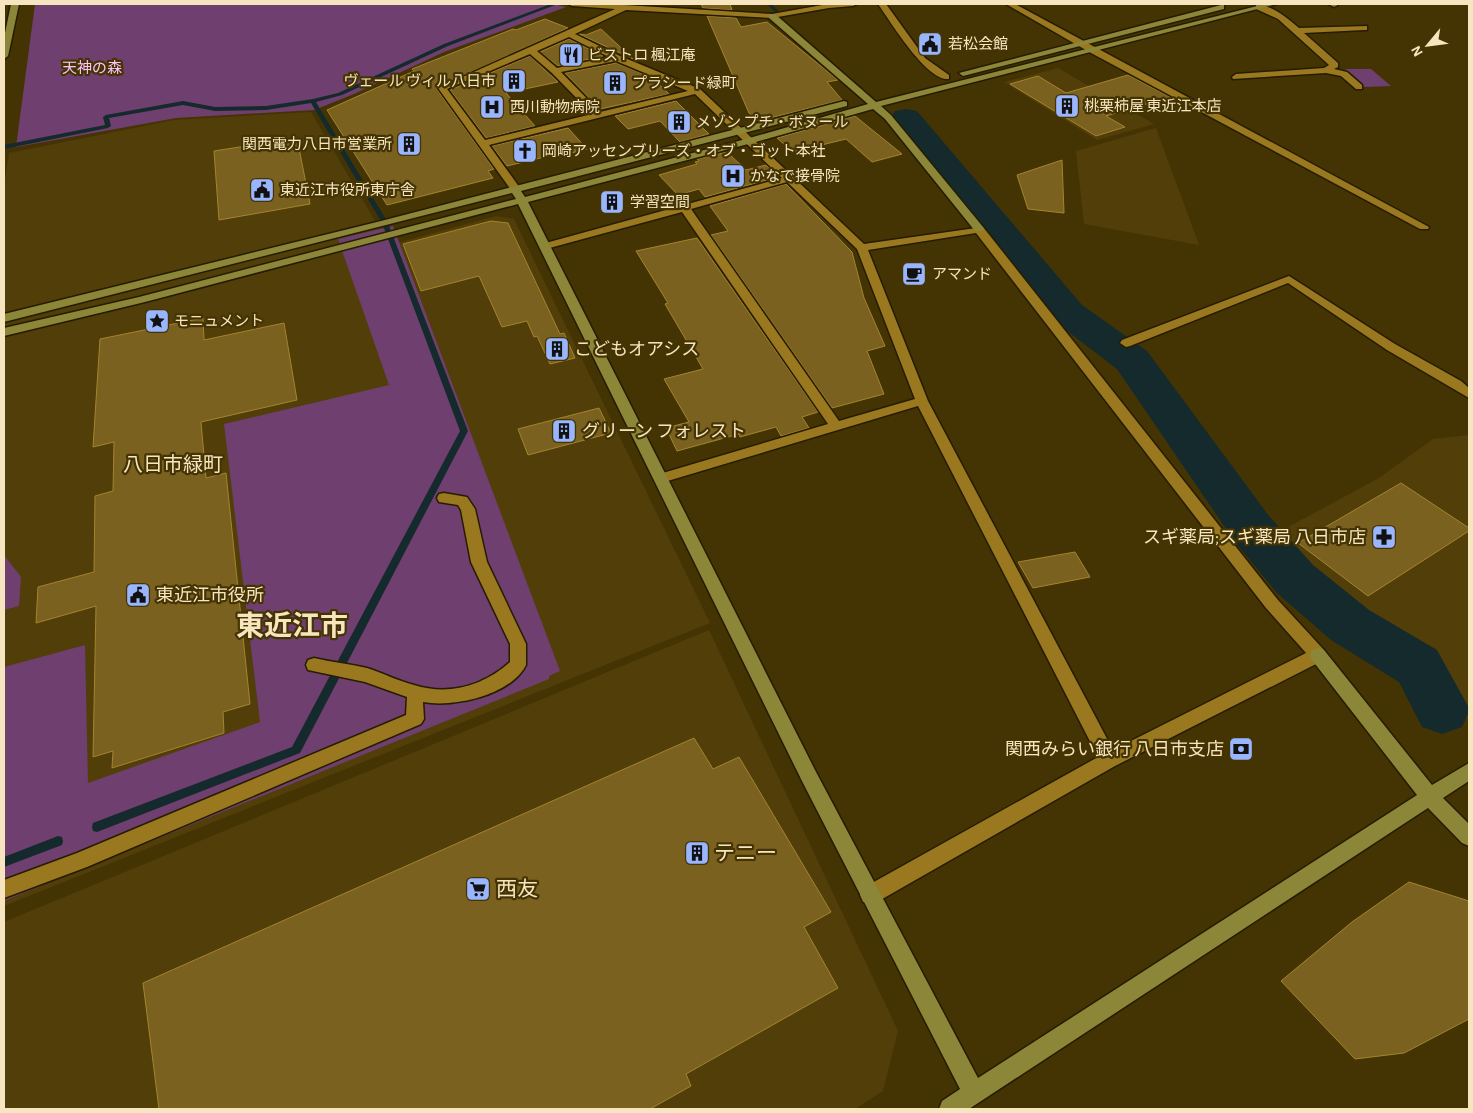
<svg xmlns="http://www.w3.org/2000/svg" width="1473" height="1113" font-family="'Alegreya Sans','Noto Sans JP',sans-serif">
<rect width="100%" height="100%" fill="#453403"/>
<g fill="#513e08">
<path d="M1058 68 1154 124 1097 140 1004 82Z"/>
<path d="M311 112 389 245 496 216 514 219 710 623 4 906V187L9 153 174 120Z"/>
<path d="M1156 128 1199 245 1084 224 1076 151Z"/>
<path d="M1469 435V720H1468L1421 655 1332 600 1277 533 1379 478 1433 439Z"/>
<path d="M709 630 898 1031 883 1091 855 1109H4V922Z"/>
</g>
<g fill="#6f3f6f">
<path d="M35 4H554L566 7 444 52 354 94 314 110 176 118 16 147Z"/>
<path d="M1345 69H1371L1391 86 1364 87Z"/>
<path d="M393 226 560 671 549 676V679L4 901V667L85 645 88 783 260 722 224 424 389 385 338 239Z"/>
<path d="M4 555 21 577 19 606 4 610Z"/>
</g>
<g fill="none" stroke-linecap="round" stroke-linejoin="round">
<g fill="#142a2d" fill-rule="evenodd">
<path d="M551 4 555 5 448 46 342 95 316 102 388 223 468 431 300 753 97 832 93 831 92 827 93 823 292 747 460 431 382 223 311 103 266 110 215 111 183 105 109 118 111 126 108 128 4 149V145L105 125 103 117 106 115 183 101 215 107 266 106 313 99 338 93 444 44Z"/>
<path d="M767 4H771L781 13 777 14Z"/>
<path d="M58 836 62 837 63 841 62 845 4 867V857Z"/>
</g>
<path fill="#142a2d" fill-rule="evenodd" d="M906 109 917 111 1082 305 1147 351 1269 516 1313 565 1369 610 1437 650 1469 708V712L1462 727 1442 734 1422 727 1399 682 1331 640 1277 593 1235 542 1117 369 1054 321 895 125 891 118 895 111Z"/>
</g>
<g fill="#7a6120" stroke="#a5842e">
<path d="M701 4H730L732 10 703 8Z"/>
<path d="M707 16 736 18 741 27 767 22 838 80 827 82 842 100 758 121 749 113Z"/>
<path d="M545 19 568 28 436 88 494 169 488 171 493 178 387 205 327 110 414 71 412 69 513 29 516 30Z"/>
<path d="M601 29 633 59 579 34 586 35Z"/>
<path d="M569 39 603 56 558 66 540 52Z"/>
<path d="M530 56 558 82 506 93 535 126 486 138 450 90Z"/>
<path d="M616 63 653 78 669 94 600 109 565 73Z"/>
<path d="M1128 75 1170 97 1106 116 1125 127 1096 136 1010 84 1038 76 1066 93Z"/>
<path d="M676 101 709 134 680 142 660 121 628 129 615 116Z"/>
<path d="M855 116 902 154 872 162 846 139 793 152 777 138Z"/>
<path d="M568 128 587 149 564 155 561 153 507 166 492 146Z"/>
<path d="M297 138 310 204 219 220 214 151Z"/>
<path d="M727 152 746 170 766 165 778 177 705 197 699 189 678 195 659 175 697 164 695 162 699 161 697 159Z"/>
<path d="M1062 160 1064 213 1028 209 1017 175Z"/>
<path d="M786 184 852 252 864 298 885 346 867 351 884 394 832 408 711 235 728 231 710 206Z"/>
<path d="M491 221 508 223 560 334 564 333 575 358 550 364 537 336 534 337 527 321 502 327 479 276 421 291 403 244Z"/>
<path d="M697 238 818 412 802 417 809 428 781 436 776 427 740 437 739 434 677 451 666 428 689 422 664 379 703 369 665 304 668 303 636 251Z"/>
<path d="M203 318 204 340 284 323 297 400 201 422 206 478 226 473 250 704 223 712 224 733 112 768 113 751 93 757 96 606 36 623 38 587 94 572 95 496 113 491 114 442 93 447 100 339Z"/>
<path d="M599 408 611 433 528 455 518 429Z"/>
<path d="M1401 483 1469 528V531L1368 596 1298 543Z"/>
<path d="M1075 552 1090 577 1033 588 1018 562Z"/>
<path d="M694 738 713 769 739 757 831 912 804 927 838 988 686 1074 691 1086 650 1109H159L143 983Z"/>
<path d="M1409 882 1469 901V1019L1404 1053 1355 1059 1281 981 1352 922Z"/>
</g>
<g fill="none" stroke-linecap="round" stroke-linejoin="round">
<defs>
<g id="street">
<path d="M568 4H607L772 14 828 4H857L853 6 829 8 772 18 626 10 575 34 620 56 700 89 864 244 983 227 1278 600 1324 650 1326 655 1324 660 1115 766 877 902 870 904 863 902 860 895 863 888 1098 757 918 406 661 483 656 481 654 478 656 475 828 424 682 212 546 249 541 246 542 244 782 178 695 94 489 145 520 188 515 191 511 190 438 88 615 9 572 6ZM569 37 609 57 557 68 537 51ZM530 54 552 73 592 114 485 140 447 89ZM616 61 688 91 600 112 561 72ZM787 182 857 249 915 399 839 421 691 209ZM976 233 1266 608 1306 653 1113 750 928 401 868 250Z"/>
<path d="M878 4H886L925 58 949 75V79C927 82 890 21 878 4Z"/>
<path d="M1006 4H1015L1429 227 1428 229H1420L1091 53Z"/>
<path d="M1328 4H1337L1338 5 1334 7Z"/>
<path d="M1256 5C1272 4 1288 19 1299 28L1367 26V30H1364L1304 33 1338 63V67L1334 69 1347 72 1362 85V89H1356L1341 76 1326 73 1233 79 1232 77 1236 74 1324 68 1329 65 1278 19 1256 9Z"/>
<path d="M1289 276 1395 344 1461 381 1469 388V398L1387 350 1288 283 1130 346 1126 347 1120 343 1122 340Z"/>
<path d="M444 493 467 497 475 509 487 562 526 644V665C511 695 454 708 423 702L424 719 421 724 87 867 4 898V880L77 853 406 715 407 697 365 682 308 670 306 665 308 660 314 658C331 662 350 664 367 668 383 673 398 681 414 685 449 696 483 686 510 662V644L471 562 461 510 458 505 439 502 437 498 439 494Z"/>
</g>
<g id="secondary">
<path d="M11 4H19L8 56 4 59V38Z"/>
<path d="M1265 4H1277L881 106 891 115 983 227 984 229 983 231H975L885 119 873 109 752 143 528 202 816 772 978 1078 1417 795 1312 660 1310 655 1312 650 1318 648 1324 650 1432 785 1469 763V781L1443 798 1469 824V846L1462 843 1428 808 969 1109H939L942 1101 960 1089 803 783 518 204 145 302 4 336V328L139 297 516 199 512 193 4 322V314L381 221 844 101 847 102V106L521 191 525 197 746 139 868 104 769 18V14H775L876 102Z"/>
<path d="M1221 5H1224V9L963 76 959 73Z"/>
</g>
</defs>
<use href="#street" stroke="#261c02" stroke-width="3"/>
<use href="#secondary" stroke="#261c02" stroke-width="3"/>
<use href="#street" fill="#99781f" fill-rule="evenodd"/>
<use href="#secondary" fill="#8b8638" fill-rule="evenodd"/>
</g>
<defs>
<symbol id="civic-square" viewBox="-11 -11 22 22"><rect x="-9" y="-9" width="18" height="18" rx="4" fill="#99b5fd" stroke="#453403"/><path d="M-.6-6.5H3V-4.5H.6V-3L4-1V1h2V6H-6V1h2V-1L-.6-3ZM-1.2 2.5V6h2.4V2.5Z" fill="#111"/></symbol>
<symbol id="restaurant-square" viewBox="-11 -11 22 22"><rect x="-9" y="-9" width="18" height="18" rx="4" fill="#99b5fd" stroke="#453403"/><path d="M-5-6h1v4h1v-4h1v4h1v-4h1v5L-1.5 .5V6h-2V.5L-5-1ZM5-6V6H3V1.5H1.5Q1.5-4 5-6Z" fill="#111"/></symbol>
<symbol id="building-square" viewBox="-11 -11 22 22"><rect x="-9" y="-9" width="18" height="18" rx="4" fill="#99b5fd" stroke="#453403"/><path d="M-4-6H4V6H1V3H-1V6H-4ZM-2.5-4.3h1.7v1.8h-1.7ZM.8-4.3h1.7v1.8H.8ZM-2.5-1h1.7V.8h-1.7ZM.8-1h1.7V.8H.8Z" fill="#111"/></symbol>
<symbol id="hospital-square" viewBox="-11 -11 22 22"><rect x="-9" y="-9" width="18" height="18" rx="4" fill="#99b5fd" stroke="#453403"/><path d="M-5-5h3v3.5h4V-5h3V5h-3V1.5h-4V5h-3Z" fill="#111"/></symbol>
<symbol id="church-square" viewBox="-11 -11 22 22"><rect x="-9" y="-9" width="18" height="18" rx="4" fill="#99b5fd" stroke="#453403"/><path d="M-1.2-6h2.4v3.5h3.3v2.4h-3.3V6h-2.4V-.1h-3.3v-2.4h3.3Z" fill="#111"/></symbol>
<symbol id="cafe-square" viewBox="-11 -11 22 22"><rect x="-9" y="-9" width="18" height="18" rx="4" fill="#99b5fd" stroke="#453403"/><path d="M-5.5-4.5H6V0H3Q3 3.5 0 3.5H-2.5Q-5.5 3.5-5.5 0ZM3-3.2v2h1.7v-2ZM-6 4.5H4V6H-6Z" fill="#111"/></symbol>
<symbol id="sight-square" viewBox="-11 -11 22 22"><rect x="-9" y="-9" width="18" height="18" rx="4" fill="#99b5fd" stroke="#453403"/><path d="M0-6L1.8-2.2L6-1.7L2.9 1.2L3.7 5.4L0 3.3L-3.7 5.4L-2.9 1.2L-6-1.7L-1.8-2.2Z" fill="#111"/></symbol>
<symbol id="pharmacy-square" viewBox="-11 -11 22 22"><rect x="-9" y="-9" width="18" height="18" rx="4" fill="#99b5fd" stroke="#453403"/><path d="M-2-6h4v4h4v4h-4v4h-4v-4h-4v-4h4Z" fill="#111"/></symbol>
<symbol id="bank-square" viewBox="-11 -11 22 22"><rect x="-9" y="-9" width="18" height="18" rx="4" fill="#99b5fd" stroke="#453403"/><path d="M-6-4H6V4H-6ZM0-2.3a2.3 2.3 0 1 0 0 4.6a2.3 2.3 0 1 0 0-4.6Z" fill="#111"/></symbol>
<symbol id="supermarket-square" viewBox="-11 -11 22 22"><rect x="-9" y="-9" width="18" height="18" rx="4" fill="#99b5fd" stroke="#453403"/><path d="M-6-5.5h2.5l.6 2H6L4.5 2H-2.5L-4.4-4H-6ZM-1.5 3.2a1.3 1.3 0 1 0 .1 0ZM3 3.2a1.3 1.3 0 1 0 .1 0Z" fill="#111"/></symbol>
</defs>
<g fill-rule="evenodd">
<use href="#civic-square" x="916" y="30" width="28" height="28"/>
<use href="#restaurant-square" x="557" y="41" width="28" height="28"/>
<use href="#building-square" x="500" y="67" width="28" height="28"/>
<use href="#building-square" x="601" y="69" width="28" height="28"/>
<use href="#building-square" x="1053" y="92" width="28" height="28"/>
<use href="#hospital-square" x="478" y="93" width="28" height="28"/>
<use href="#building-square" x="665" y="108" width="28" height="28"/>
<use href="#building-square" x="395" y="130" width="28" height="28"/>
<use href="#church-square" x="511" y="137" width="28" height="28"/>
<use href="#hospital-square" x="719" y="162" width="28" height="28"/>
<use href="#civic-square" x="248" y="176" width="28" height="28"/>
<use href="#building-square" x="598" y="188" width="28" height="28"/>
<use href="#cafe-square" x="900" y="260" width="28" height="28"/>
<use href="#sight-square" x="143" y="307" width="28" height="28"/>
<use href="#building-square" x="543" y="335" width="28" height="28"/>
<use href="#building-square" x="550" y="417" width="28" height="28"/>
<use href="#pharmacy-square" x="1370" y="523" width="28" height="28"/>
<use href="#civic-square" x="124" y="581" width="28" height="28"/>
<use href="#bank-square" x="1227" y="735" width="28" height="28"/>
<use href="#building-square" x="683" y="839" width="28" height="28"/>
<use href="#supermarket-square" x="464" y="875" width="28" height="28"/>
</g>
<g text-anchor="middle" stroke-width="4.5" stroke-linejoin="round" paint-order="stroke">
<g font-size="15" fill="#f6e5be" stroke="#453403" text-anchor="start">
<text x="948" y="49">若松会館</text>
<text x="588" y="60">ビストロ 楓江庵</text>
<text x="496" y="86" text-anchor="end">ヴェール ヴィル八日市</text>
<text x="632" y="88">プラシード緑町</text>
<text x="1084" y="111">桃栗柿屋 東近江本店</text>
<text x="510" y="112">西川動物病院</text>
<text x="696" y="127">メゾン プチ・ボヌール</text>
<text x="392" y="149" text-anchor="end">関西電力八日市営業所</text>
<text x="542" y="156">岡崎アッセンブリーズ・オブ・ゴット本社</text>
<text x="750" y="181">かなで接骨院</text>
<text x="280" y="195">東近江市役所東庁舎</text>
<text x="630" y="207">学習空間</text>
<text x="932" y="279">アマンド</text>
<text x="174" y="326">モニュメント</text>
</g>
<g font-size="15" fill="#fec2fd" stroke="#453403">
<text x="92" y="73">天神の森</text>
</g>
<g font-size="18" fill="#f6e5be" stroke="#453403" text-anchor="start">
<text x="574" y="355">こどもオアシス</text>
<text x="582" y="437">グリーン フォレスト</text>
<text x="1366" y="543" text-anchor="end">スギ薬局;スギ薬局 八日市店</text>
<text x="156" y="601">東近江市役所</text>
<text x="1224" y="755" text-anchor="end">関西みらい銀行 八日市支店</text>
</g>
<g font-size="20" fill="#f6e5be" stroke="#453403">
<text x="173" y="471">八日市緑町</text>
</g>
<g font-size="21" fill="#f6e5be" stroke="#453403" text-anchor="start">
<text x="714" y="860">テニー</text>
<text x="496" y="896">西友</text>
</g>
<g font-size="28" font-weight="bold" fill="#f6e5be" stroke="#453403">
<text x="292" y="635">東近江市</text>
</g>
</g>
<rect width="1473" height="1113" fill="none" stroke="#f6e5be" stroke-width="10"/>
<g transform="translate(1428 45) rotate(241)" stroke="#453403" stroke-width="4" paint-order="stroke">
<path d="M0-4L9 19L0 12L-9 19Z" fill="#f6e5be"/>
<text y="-8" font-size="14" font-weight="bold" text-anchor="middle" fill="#f6e5be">N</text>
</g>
</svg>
